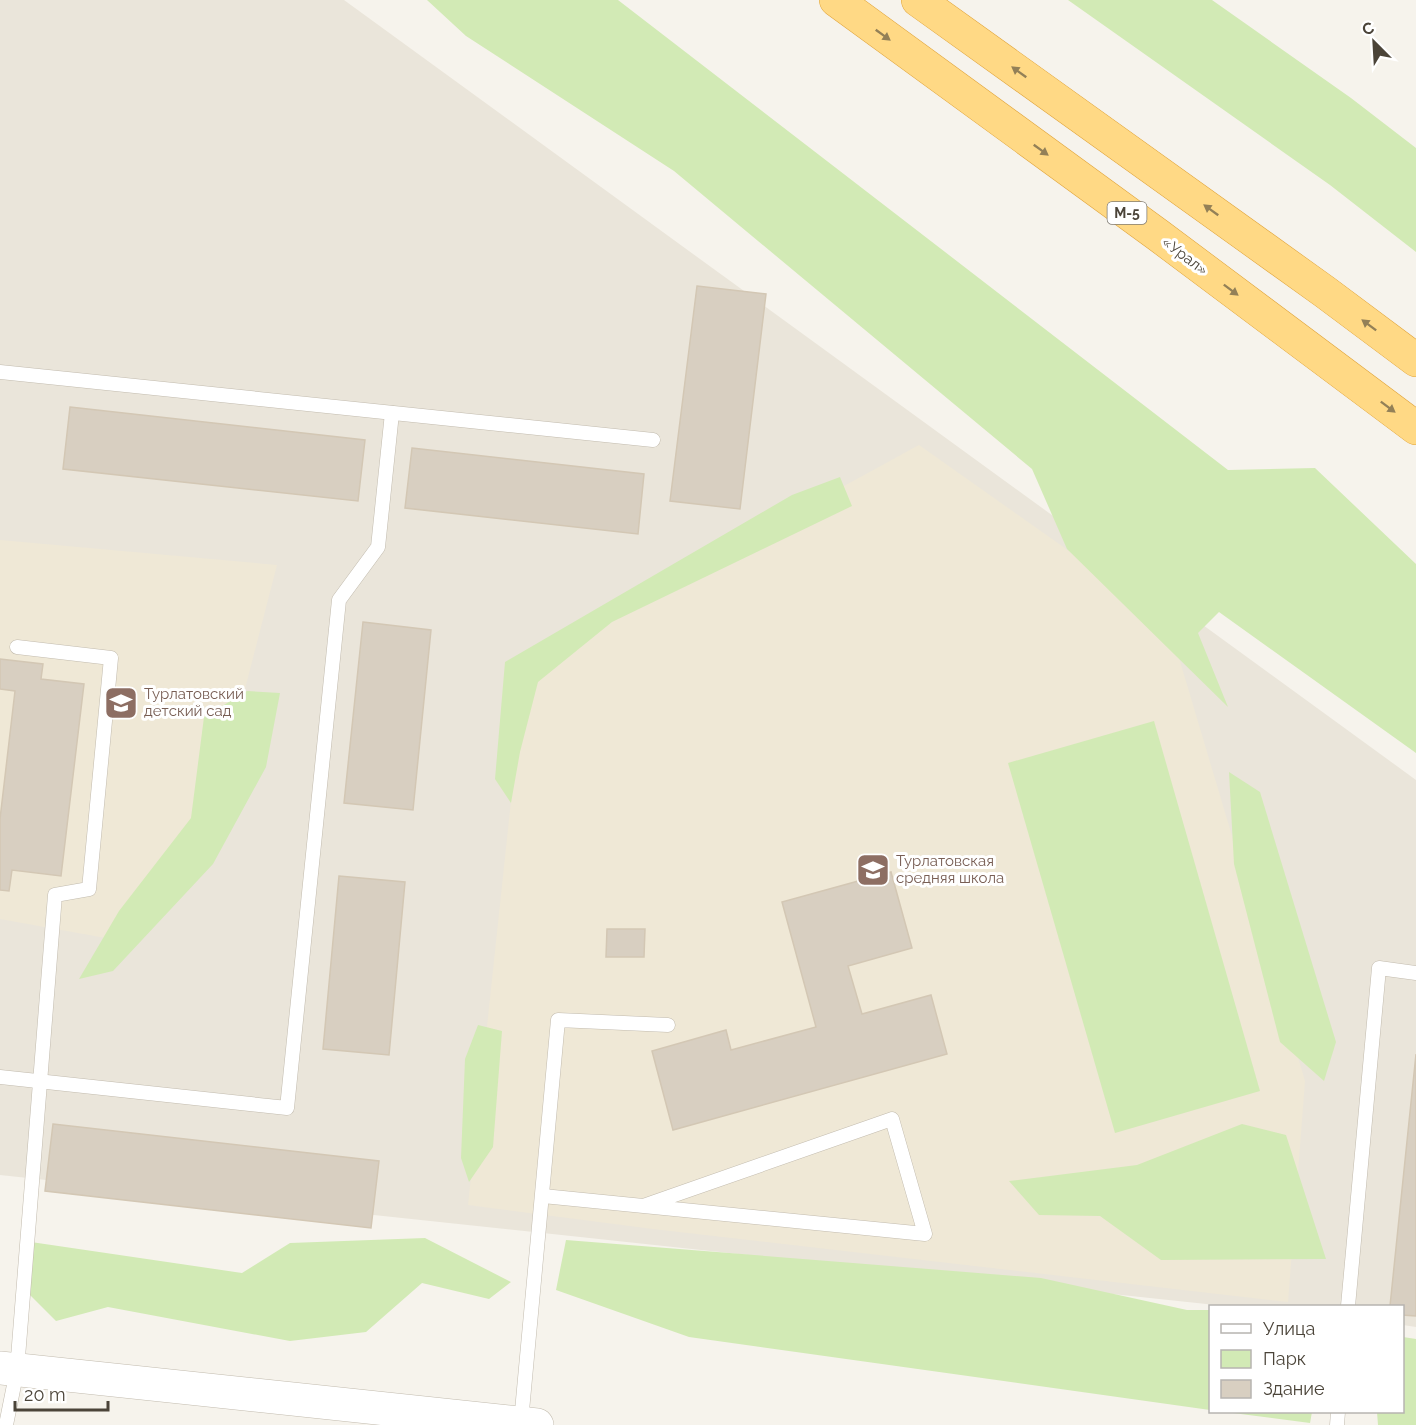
<svg xmlns="http://www.w3.org/2000/svg" width="1416" height="1425" font-family="Raleway,sans-serif">
<rect width="100%" height="100%" fill="#f6f3ec"/>
<path fill="#eae5da" d="M0 0H344L1416 780V1327L1403 1325 1402 1306H1225L0 1175Z"/>
<g fill="#efe8d6">
<path d="M919 445 1168 621 1305 1081 1288 1302 653 1229 468 1205 526 660Z"/>
<path d="M0 540 277 565 206 840 128 942 0 919Z"/>
</g>
<g fill="#d2eab5">
<path d="M427 0H618L1228 470 1315 468 1416 564V753L1219 612 1198 633 1228 707 1067 549 1032 469 674 171 466 36Z"/>
<path d="M1068 0H1212L1351 98 1416 148V252L1330 185Z"/>
<path d="M840 477 852 506 612 622 538 682 520 752 511 803 495 779 505 662 792 495Z"/>
<path d="M247 691 280 693 266 767 213 864 113 971 79 979 119 911 191 818 204 717Z"/>
<path d="M1154 721 1260 1091 1115 1133 1008 763Z"/>
<path d="M1229 772 1260 792 1336 1042 1324 1081 1280 1042 1234 864Z"/>
<path d="M478 1025 502 1031 493 1147 469 1182 461 1158 465 1059Z"/>
<path d="M1242 1124 1286 1135 1326 1259 1161 1260 1100 1216 1039 1215 1009 1181 1137 1165Z"/>
<path d="M425 1238 511 1282 489 1299 422 1283 366 1332 290 1341 108 1307 56 1321 21 1286 31 1242 242 1273 290 1243Z"/>
<path d="M566 1240 1041 1278 1187 1310H1210V1410L689 1337 556 1290Z"/>
<path d="M1403 1337 1416 1339V1425H1378L1377 1412H1402Z"/>
<path d="M1225 1412H1312L1310 1423Z"/>
</g>
<g fill="#d8cfc1" stroke="#d3c7b4" stroke-width="1.5">
<path d="M697 286 766 294 740 509 670 501Z"/>
<path d="M70 407 365 440 358 501 63 469Z"/>
<path d="M412 448 644 474 638 534 405 508Z"/>
<path d="M363 622 431 630 413 810 344 803Z"/>
<path d="M0 659 43 664 41 679 84 684 61 876 12 870 9 891 0 890V819L15 691 0 689Z"/>
<path d="M891 872 912 948 848 966 862 1014 931 995 947 1054 673 1130 652 1051 726 1030 731 1050 816 1027 782 902Z"/>
<path d="M339 876 405 882 389 1055 323 1049Z"/>
<path d="M607 929H645L644 957H606Z"/>
<path d="M1416 1054V1316L1402 1315V1306H1390Z"/>
<path d="M53 1124 379 1161 371 1228 45 1191Z"/>
</g>
<g fill="none" stroke-linecap="round" stroke-linejoin="round">
<defs>
<g id="service">
<path d="M0 372 653 440"/>
<path d="M0 1077 287 1108 339 600 378 547 392 413"/>
<path d="M543 1196 925 1234 892 1119 643 1206"/>
<path d="M1348 1306 1379 968 1416 973"/>
<path d="M521 1422 558 1020 668 1025"/>
<path d="M6 1425 17 1370 55 895 89 889 111 658 17 647"/>
<path d="M1337 1425 1338 1412"/>
</g>
<path id="tertiary" d="M0 1368 537 1425"/>
<g id="trunk">
<path d="M836 0 1158 235 1416 428"/>
<path d="M918 0 1325 292 1416 360"/>
</g>
</defs>
<use href="#service" stroke="#c2bbae" stroke-width="15"/>
<use href="#tertiary" stroke="#c2bbae" stroke-width="34"/>
<use href="#trunk" stroke="#e0a43c" stroke-width="34"/>
<use href="#service" stroke="#fff" stroke-width="14"/>
<use href="#tertiary" stroke="#fff" stroke-width="33"/>
<use href="#trunk" stroke="#ffd985" stroke-width="33"/>
</g>
<defs><path id="oneway-solid" d="M-6-.8H1V-3.2L6.5 0L1 3.2V.8H-6Z" transform="scale(1.5)"/></defs>
<g fill="#938057">
<use href="#oneway-solid" transform="translate(883 35) rotate(36)"/>
<use href="#oneway-solid" transform="translate(1019 72) rotate(-144)"/>
<use href="#oneway-solid" transform="translate(1041 150) rotate(36)"/>
<use href="#oneway-solid" transform="translate(1211 210) rotate(-144)"/>
<use href="#oneway-solid" transform="translate(1231 290) rotate(37)"/>
<use href="#oneway-solid" transform="translate(1369 325) rotate(-143)"/>
<use href="#oneway-solid" transform="translate(1388 407) rotate(37)"/>
</g>
<defs>
<symbol id="school-square" viewBox="-11 -11 22 22"><rect x="-9" y="-9" width="18" height="18" rx="4" fill="#8d6e63" stroke="#fff"/><path d="M0-5L7-2L0 1L-7-2ZM-4 1L0 2.5L4 1V4Q0 6-4 4Z" fill="#fff"/></symbol>
</defs>
<g fill-rule="evenodd">
<use href="#school-square" x="102" y="684" width="38" height="38"/>
<use href="#school-square" x="854" y="851" width="38" height="38"/>
</g>
<g text-anchor="middle" stroke-width="6" stroke-linejoin="round" paint-order="stroke">
<rect fill="#fff" stroke="#817c74" stroke-width="1.5" x="1107.5" y="202" width="39" height="22" rx="4.5"/>
<g font-size="14" font-weight="bold" fill="#4b4439">
<text x="1127" y="218">М-5</text>
</g>
<g font-size="15" fill="#4b4439" stroke="#fff">
<text transform="translate(1185 256) rotate(37)" y="5">«Урал»</text>
</g>
<g font-size="15" fill="#785e54" stroke="#fff" text-anchor="start">
<text x="144" y="699">Турлатовский<tspan x="144" dy="17">детский сад</tspan></text>
<text x="896" y="866">Турлатовская<tspan x="896" dy="17">средняя школа</tspan></text>
</g>
</g>
<rect x="1209" y="1305" width="195" height="108" fill="#ffffff" stroke="#b7b4b0" stroke-width="1.5"/>
<rect x="1221" y="1324" width="30" height="9" fill="#ffffff" stroke="#b7b4b0" stroke-width="1.5"/>
<text x="1263" y="1335" font-size="18" fill="#4b4439">Улица</text>
<rect x="1221" y="1350" width="30" height="18" fill="#d2eab5" stroke="#b7b4b0" stroke-width="1.5"/>
<text x="1263" y="1365" font-size="18" fill="#4b4439">Парк</text>
<rect x="1221" y="1380" width="30" height="18" fill="#d8cfc1" stroke="#b7b4b0" stroke-width="1.5"/>
<text x="1263" y="1395" font-size="18" fill="#4b4439">Здание</text>
<g transform="translate(1374 42) rotate(336)" stroke="#ffffff" stroke-width="4.5" paint-order="stroke">
<path d="M0-4.5L10 22L0 15L-10 22Z" fill="#4b4439"/>
<text y="-9" font-size="16" font-weight="bold" text-anchor="middle" fill="#4b4439">С</text>
</g>
<path d="M15 1401v9h93v-9" fill="none" stroke="#4b4439" stroke-width="3"/>
<text x="24" y="1401" font-size="18" fill="#4b4439" stroke="#ffffff" stroke-width="4.5" paint-order="stroke">20 m</text>
</svg>
